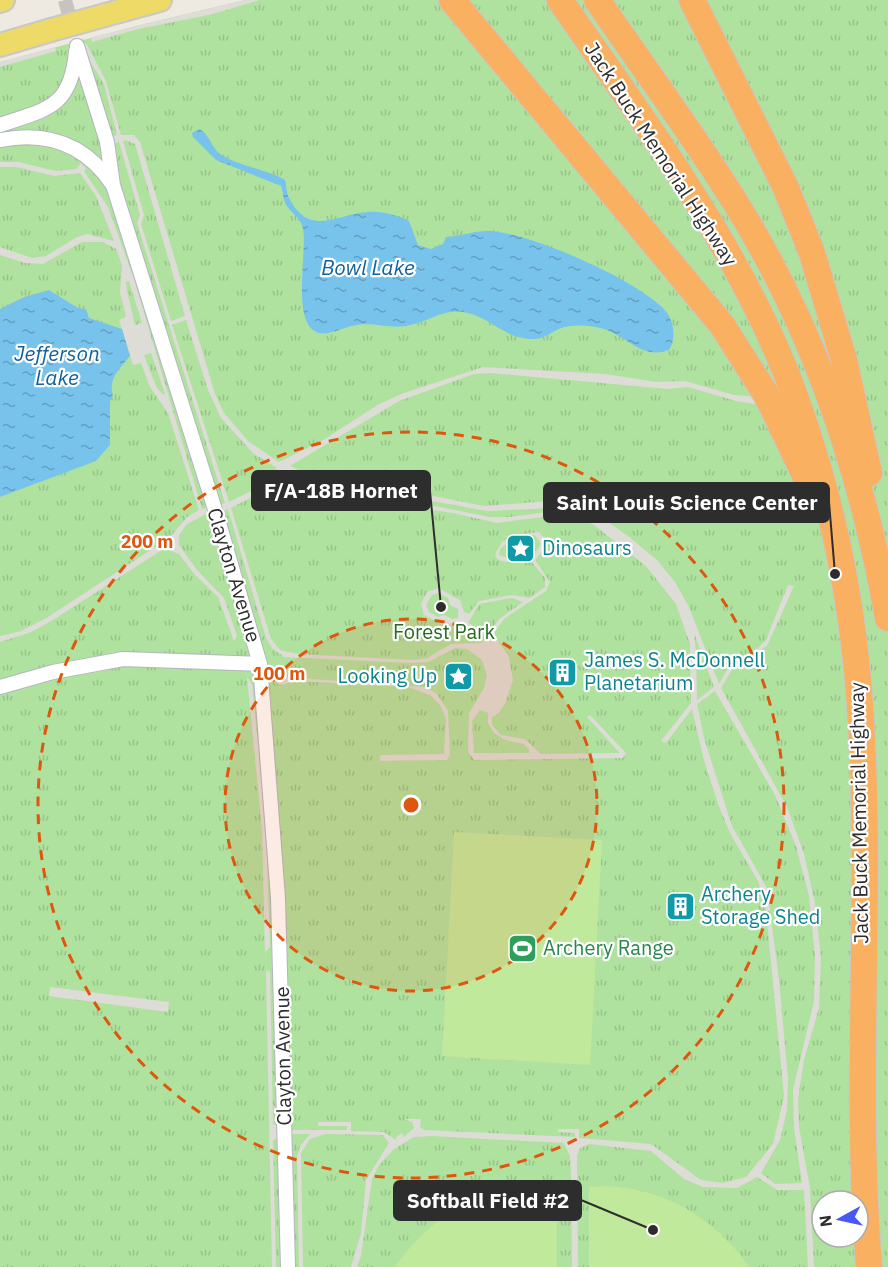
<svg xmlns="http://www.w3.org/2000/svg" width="888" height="1267" font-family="'IBM Plex Sans',sans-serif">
<defs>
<pattern id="park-tufts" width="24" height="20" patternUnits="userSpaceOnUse" patternTransform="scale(1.5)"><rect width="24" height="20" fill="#b0e29f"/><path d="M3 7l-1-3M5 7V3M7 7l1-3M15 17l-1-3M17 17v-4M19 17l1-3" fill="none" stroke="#98c289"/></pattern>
<pattern id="water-ripples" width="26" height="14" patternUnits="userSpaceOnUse" patternTransform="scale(1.5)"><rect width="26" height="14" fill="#78c3ec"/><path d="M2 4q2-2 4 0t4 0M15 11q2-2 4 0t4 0" fill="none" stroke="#639fc0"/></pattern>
</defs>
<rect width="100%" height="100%" fill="#eee9e1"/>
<path fill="url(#park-tufts)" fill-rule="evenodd" d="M245 0H888V1267H0V62L136 26ZM822 1201H858V1237H822Z"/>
<g fill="#c1e99c">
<path d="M454 832 602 840 590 1065 442 1056Z"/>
<path d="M530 1185H557V1267H395C428 1220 472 1192 530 1185Z"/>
<path d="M607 1186C666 1189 716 1219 749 1267H589V1187Z"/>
</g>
<g fill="#dedcd7" fill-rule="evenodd">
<path d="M245 0H260L209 15 138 29 92 42 91 37Z"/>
<path d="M86 43 106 81 121 135H134L140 142 215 394 224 413 248 441 279 462 325 439 379 404 404 393 483 367 606 374 656 382 685 381 734 395 757 397 761 405 736 401 688 387 668 389 490 373 474 374 399 401 290 466 325 481 388 487 484 506 561 500 583 505 628 536 657 560 675 582 689 607 719 684 731 663 757 649 766 640 788 585 794 586 767 646 736 663 721 688 787 807 804 854 815 903 821 958 819 1008 804 1060 798 1099 799 1127 810 1188 814 1267H808L804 1190H777L757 1177 737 1188 703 1187 684 1179 651 1151 589 1144 580 1148 577 1156 578 1267H572L571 1173 570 1156 564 1143 432 1136 414 1137 394 1149 379 1165 372 1179 361 1256 357 1267H351L361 1233 366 1180 389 1143 383 1135 326 1134 310 1139 301 1153 303 1267H299L297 1157 300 1146 310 1134H292V1130H347V1126H318V1122H351V1131L384 1132 396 1140V1137L402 1133 404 1137 414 1128 412 1122 404 1119H421L420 1127 424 1130 575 1137V1133L558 1132V1129H579V1138L651 1144 701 1180 723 1183 746 1177 773 1144 784 1096 765 900 758 881 731 835 719 807 704 760 692 709 666 743 661 741 691 703 690 644 676 604 646 566 594 525 579 518 559 515 497 523 453 513 280 487 263 491 231 508 271 639 280 650 298 654 413 660 427 658 451 644 481 643 487 637 459 623 447 626 424 615 421 604 427 592 438 588 460 600 464 612 469 614 479 601 512 595 530 598 545 587V578L531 561 505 562 497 559 495 554 502 542 517 535 539 532 544 538V549L535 560 550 582 546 591 505 618 495 631V636L509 657 513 680 505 704 497 715 492 717V725L501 735 525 739 541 754 620 753 587 717 590 715 626 753 623 758 474 760 468 752 469 713 484 688 487 676 482 660 467 649 455 648 429 662 410 663 284 657 272 648 266 638 228 509 222 511 220 505 225 503 137 223 140 215 119 142 114 144 112 137 117 135 104 84 88 58 83 44ZM125 140 135 144 185 316 171 321 141 224 144 215 123 141ZM186 320 208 390 221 418 253 453 277 468 261 486 229 502 172 325ZM284 471 322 485 383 492 487 511 572 507 584 511 601 523 570 509 510 517H490L425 504 276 482ZM535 535 541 544 534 555 514 560 499 555 500 549 509 542ZM439 593 448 598 450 605 458 609V618L452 619 444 615 438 617 429 612 426 605 432 595ZM512 598 523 602 498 620 489 634 468 623 479 604ZM694 633 714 687 697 700 696 651ZM715 691 775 795 796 846 809 896 815 956 814 1001 793 1090 794 1127 802 1183 775 1184 761 1173 780 1140 787 1110 788 1079 779 980 767 888 732 826 704 738 697 704ZM480 710 488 713V723L494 733 505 740 524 744 529 750V753H474L472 721Z"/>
<path d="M55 47 56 51 0 67V62Z"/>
<path d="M0 162H18L56 171 76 169 81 163 86 168 84 171 108 207 134 279 202 509 207 508 208 513 187 524 179 535V545L197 570 224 598 237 636 234 641 218 597 195 575 179 554 165 548 53 620 31 632 0 642V636L21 631 48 617 146 553 171 536 187 517 199 510 168 413 150 387 141 363 133 365 122 329 119 320 126 317 120 292 122 265 116 249 103 242H82L43 264 25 263 0 255V247L32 258 46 256 77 237 87 234 114 241 96 196 80 173 55 176 16 167H0ZM129 281 142 323 135 325 127 291 126 282ZM151 353 165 394 164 395 157 388 148 366 144 355Z"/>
<path d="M247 677 252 684 266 828 270 947 265 952 262 830Z"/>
<path d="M284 677 426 687 437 694 448 711 450 755 447 760 380 761V755L444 754 446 719 440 705 430 695 408 687 296 681 281 685 276 683Z"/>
<path d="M266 970 270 972 273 1124 277 1126 278 1138 273 1140 276 1267H272Z"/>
<path d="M50 987 169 1002 168 1012 49 996Z"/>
</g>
<g fill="url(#water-ripples)">
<path d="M199 129C210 134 211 149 223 156 242 167 270 170 285 180 287 187 286 192 289 198 310 238 336 214 368 212 382 211 396 215 409 221L418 245 431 249 443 244 446 237C461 236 476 230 491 231 535 235 632 278 663 308 674 319 677 338 669 350 642 360 628 337 604 329 590 325 572 324 559 329 550 333 543 339 534 339 505 340 490 316 463 312 443 309 426 323 406 326 388 329 370 321 352 326 341 328 324 339 313 330 293 315 307 252 303 229 302 218 289 212 285 203 283 198 283 191 281 186L216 160 193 137 192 133Z"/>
<path d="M49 290 78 308 86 309 89 318 122 329 130 356C120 368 108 379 113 395L110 401V445L96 461 0 497V309L24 297Z"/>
</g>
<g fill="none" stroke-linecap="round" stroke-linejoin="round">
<path stroke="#c7c3bd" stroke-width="14" stroke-dasharray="14 7" stroke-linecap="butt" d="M65 0 77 46"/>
<defs>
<g id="minor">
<path d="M77 46 107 142 113 185 217 516 260 664 278 898 288 1267"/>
<path d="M0 125C47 109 71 108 76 51"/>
<path d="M0 140C47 131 85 144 112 184"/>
<path d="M0 687 53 672 123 659 260 664"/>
</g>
<g id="primary">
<path d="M0 1 3 0"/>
<path d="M87 20 160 0"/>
<path d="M0 45 51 30"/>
</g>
<g id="motorway">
<path d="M452 0 722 325 767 396 806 477"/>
<path d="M560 0C647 127 744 253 796 399 833 502 855 612 861 722 872 903 854 1085 869 1267"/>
<path d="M597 0C645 70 696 138 740 210 816 334 863 476 888 618"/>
<path d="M692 0 786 188 812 253 844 360 869 473"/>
</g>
</defs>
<use href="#minor" stroke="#b4b5c0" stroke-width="16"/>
<use href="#primary" stroke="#c8c8c8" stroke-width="26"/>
<use href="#motorway" stroke="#c8c8c8" stroke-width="28"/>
<use href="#minor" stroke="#fff" stroke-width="14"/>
<use href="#primary" stroke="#edda67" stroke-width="22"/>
<use href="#motorway" stroke="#f9b060" stroke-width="26"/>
<defs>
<path id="primary-bridge" d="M51 30 87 20"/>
</defs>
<use href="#primary-bridge" stroke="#c8c8c8" stroke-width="26" stroke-linecap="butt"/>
<use href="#primary-bridge" stroke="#edda67" stroke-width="22"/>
</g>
<circle cx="411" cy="805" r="186" fill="#df570e" fill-opacity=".12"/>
<g fill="none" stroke="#df570e" stroke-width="3" stroke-dasharray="10 8">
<circle cx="411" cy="805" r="186"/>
<circle cx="411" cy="805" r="373"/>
</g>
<defs>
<symbol id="sight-square" viewBox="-11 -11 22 22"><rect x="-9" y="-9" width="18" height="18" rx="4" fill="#0f9aa8" stroke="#fff"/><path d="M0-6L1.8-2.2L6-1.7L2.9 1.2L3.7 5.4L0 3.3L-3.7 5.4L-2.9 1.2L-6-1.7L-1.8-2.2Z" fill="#fff"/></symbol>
<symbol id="building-square" viewBox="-11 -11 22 22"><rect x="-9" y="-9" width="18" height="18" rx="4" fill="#0f9aa8" stroke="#fff"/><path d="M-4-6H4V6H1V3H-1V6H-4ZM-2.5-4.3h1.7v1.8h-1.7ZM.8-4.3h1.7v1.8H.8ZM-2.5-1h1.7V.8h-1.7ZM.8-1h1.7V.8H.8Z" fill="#fff"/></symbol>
<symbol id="stadium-square" viewBox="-11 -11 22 22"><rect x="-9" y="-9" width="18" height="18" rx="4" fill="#2e9e5b" stroke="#fff"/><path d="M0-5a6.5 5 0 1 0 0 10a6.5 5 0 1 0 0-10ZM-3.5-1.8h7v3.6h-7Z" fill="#fff"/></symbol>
</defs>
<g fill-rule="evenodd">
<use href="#sight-square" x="504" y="532" width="33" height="33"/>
<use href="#building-square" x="546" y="656" width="33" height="33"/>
<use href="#sight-square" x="442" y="660" width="33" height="33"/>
<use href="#building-square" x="664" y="890" width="33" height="33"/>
<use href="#stadium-square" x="506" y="932" width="33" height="33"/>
</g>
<g text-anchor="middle" stroke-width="4.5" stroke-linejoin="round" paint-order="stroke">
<g font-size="20" fill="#2d2d2d" stroke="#fff">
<text transform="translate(661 154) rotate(57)" y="7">Jack Buck Memorial Highway</text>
<text transform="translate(234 575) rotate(73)" y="7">Clayton Avenue</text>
<text transform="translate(859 813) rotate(-91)" y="7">Jack Buck Memorial Highway</text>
<text transform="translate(283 1056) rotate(-91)" y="7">Clayton Avenue</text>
</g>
<g font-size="20" fill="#0d838f" stroke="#fff" text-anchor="start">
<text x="542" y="555">Dinosaurs</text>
<text x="584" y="667">James S. McDonnell<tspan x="584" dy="23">Planetarium</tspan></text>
<text x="437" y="683" text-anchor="end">Looking Up</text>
<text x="701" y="901">Archery<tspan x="701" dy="23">Storage Shed</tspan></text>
</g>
<g font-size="20" fill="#276a1e" stroke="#fff">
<text x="444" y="639">Forest Park</text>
</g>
<g font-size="20" fill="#27864d" stroke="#fff" text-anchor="start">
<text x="543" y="955">Archery Range</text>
</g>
<g font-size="21" font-style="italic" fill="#12619d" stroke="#fff">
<text x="368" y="275">Bowl Lake</text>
<text x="57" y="361">Jefferson<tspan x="57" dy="24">Lake</tspan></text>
</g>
</g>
<circle cx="411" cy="805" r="9" fill="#df570e" stroke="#fff" stroke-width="3"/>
<g font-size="18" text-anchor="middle" font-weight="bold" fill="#df570e" stroke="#fff" stroke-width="4.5" stroke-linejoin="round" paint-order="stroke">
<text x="147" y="548">200 m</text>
<text x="279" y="680">100 m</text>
</g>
<path fill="none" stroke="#2d2d2d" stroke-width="2" d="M441 607L430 491M835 574L829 502M653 1230L581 1200"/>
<g fill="#2d2d2d" stroke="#fff" stroke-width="2">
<circle cx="441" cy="607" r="6"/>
<circle cx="835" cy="574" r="6"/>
<circle cx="653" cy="1230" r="6"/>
</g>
<g fill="#2d2d2d" stroke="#2d2d2d" stroke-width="2">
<rect x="252" y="471" width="178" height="39" rx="6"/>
<rect x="544" y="483" width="285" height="39" rx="6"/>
<rect x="394" y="1181" width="187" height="39" rx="6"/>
</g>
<g font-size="21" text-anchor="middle" font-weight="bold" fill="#fff">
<text x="341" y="498">F/A-18B Hornet</text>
<text x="687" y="510">Saint Louis Science Center</text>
<text x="488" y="1208">Softball Field #2</text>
</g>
<g transform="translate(840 1219) rotate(262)"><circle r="28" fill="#ffffff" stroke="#ababab" stroke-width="1.5"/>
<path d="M0-4.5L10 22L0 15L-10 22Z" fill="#4758f5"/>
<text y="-9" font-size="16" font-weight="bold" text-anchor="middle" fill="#2d2d2d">N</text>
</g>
</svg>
